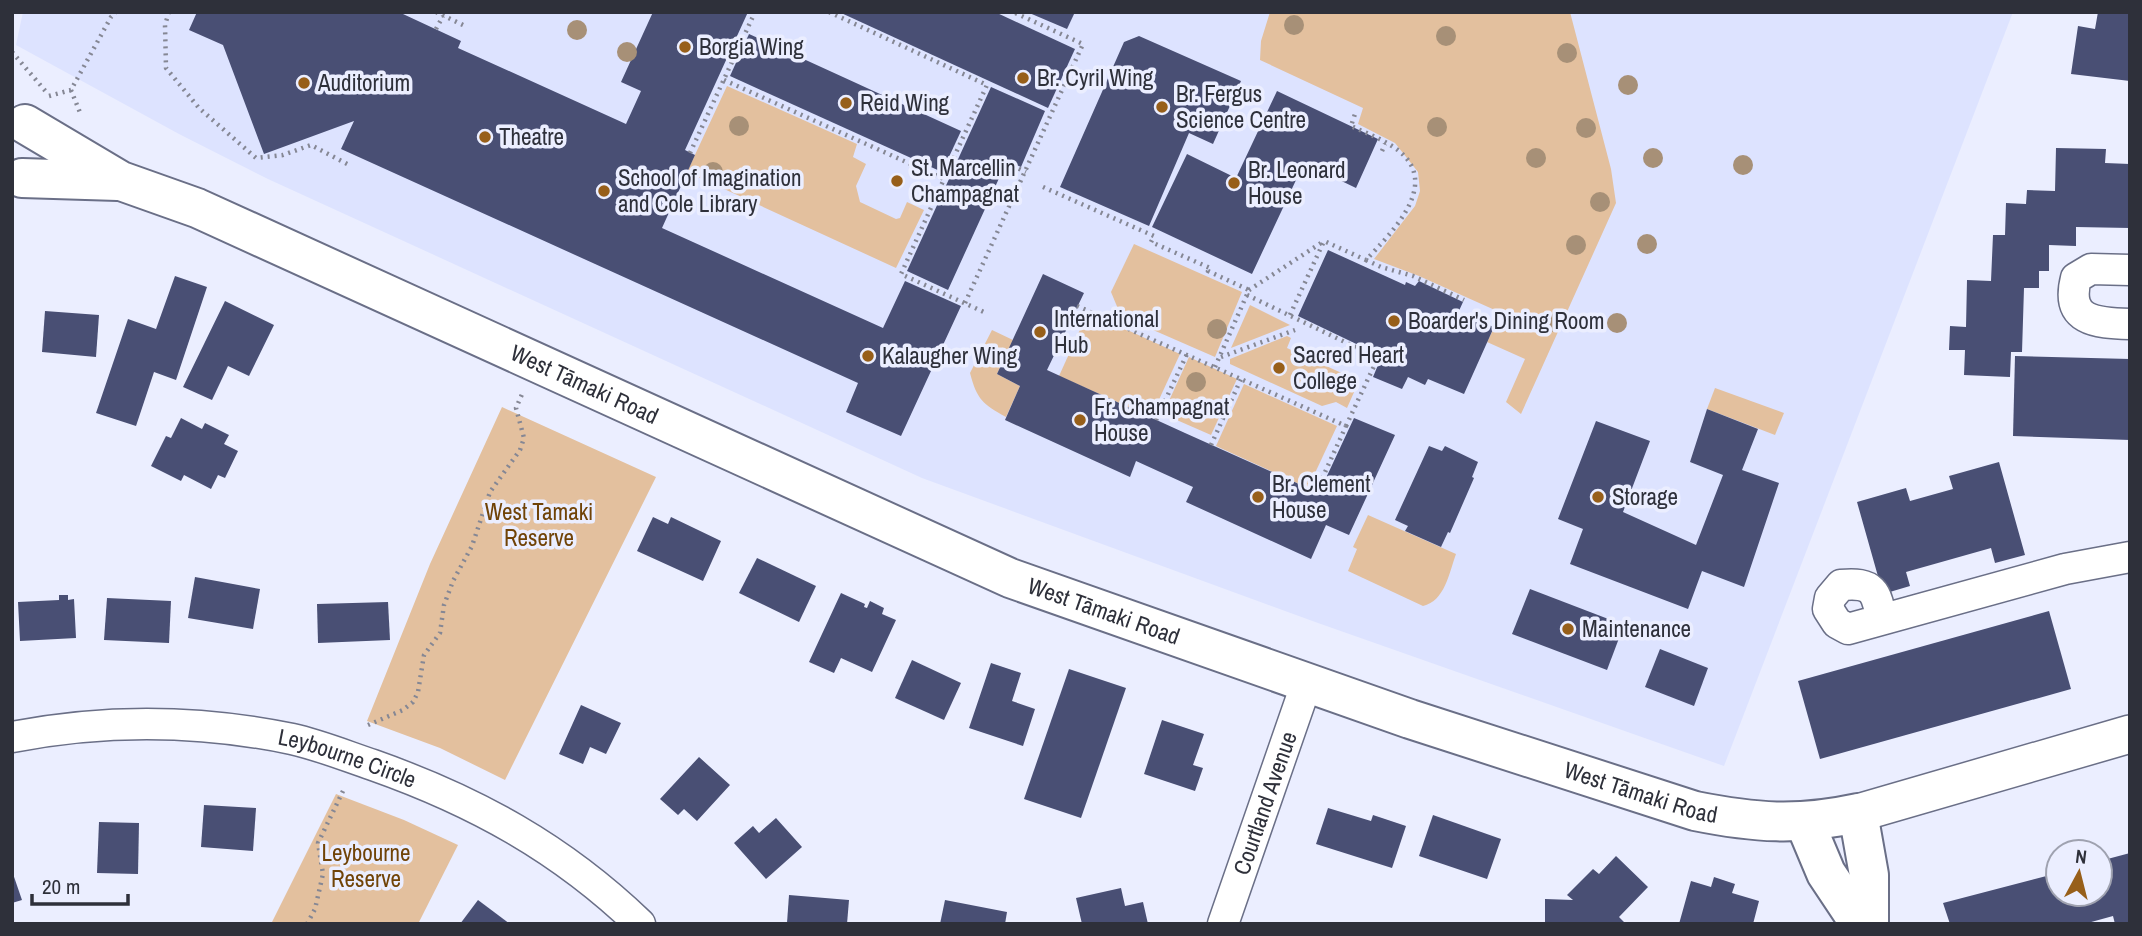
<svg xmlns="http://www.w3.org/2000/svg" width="2142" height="936" font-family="'Archivo Narrow',sans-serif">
<rect width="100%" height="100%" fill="#ebeeff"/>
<path fill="#dde3ff" d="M23 12H2013L1724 766 1318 623 922 478 268 179 179 134 16 45Z"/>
<g fill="#e3c09e">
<path d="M1270 12H1570L1611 169 1616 203 1521 414 1506 402 1525 359 1487 342 1494 328 1492 326 1497 311 1419 276 1374 259 1415 206 1420 191 1418 172 1395 143 1358 124 1363 108 1260 60 1261 41Z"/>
<path d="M727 86 857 144 853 157 866 164 856 186 860 202 896 219 900 218 907 202 924 210 896 268 687 172Z"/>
<path d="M1134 244 1242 292 1215 357 1121 316 1111 292Z"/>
<path d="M1250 305 1290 325 1231 348Z"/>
<path d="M1088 312 1180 354 1151 417 1059 376Z"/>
<path d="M992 330 1013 340 997 374 1020 386 1006 417C983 404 977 400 970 373Z"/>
<path d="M1287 336 1291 338 1287 348 1359 381 1347 408 1336 402 1322 406 1230 364V359Z"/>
<path d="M1189 357 1237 379 1211 435 1163 414Z"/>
<path d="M1244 384 1337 426 1308 488 1216 446Z"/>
<path d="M1715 388 1784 413 1775 435 1707 409Z"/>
<path d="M502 407 656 477 505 780 440 748 367 721 430 564Z"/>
<path d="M1368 515 1456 554C1449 573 1445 601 1423 606L1348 571 1357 549 1353 547Z"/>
<path d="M336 794 404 820 458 845 418 924H271Z"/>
</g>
<g fill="#494f74">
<path d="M197 12H403V14L461 41 458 48 626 124 641 91 621 82 653 12H748L685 150 695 155 662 228 883 328 905 281 961 306 901 436 846 412 858 383 341 149 354 121 264 154 223 45 189 30Z"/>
<path d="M839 12H995L1075 49 1048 108Z"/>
<path d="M1027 12H1075L1067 29Z"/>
<path d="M2098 12H2130V81L2071 74 2078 26 2095 29Z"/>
<path d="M749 34 961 131 942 172 730 76Z"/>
<path d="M1139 36 1241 81 1213 144 1189 133 1149 226 1060 187 1124 42Z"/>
<path d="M991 87 1045 111 1021 167 1008 161 1006 163 948 290 907 271Z"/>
<path d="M1277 91 1378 139 1356 188 1304 163 1252 274 1152 227 1187 154 1236 178Z"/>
<path d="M2056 148 2106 149 2105 163 2130 164V228L2076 227V246L2049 245V271H2039V288H2024L2022 352H2011L2010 377 1964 375 1965 350H1949L1950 326 1966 327 1967 280 1991 281 1993 235H2005L2006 203 2026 204 2027 190 2055 191Z"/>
<path d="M1328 250 1405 285 1406 282 1415 286 1419 281 1463 302 1458 313 1494 327 1464 394 1428 379 1425 385 1408 377 1402 389 1373 377 1378 365 1369 361 1373 352 1298 316Z"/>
<path d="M1043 274 1084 293 1047 370 1185 433 1319 493 1354 418 1395 435 1349 535 1326 525 1311 559 1186 502 1193 487 1136 461 1130 477 1005 420 1020 386 997 374Z"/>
<path d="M175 276 207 287 176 380 154 372 136 426 96 413 128 319 156 329Z"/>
<path d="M225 301 274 325 249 376 228 366 212 400 183 387Z"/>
<path d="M45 311 99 315 96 357 42 352Z"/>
<path d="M2015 356 2130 359V440L2013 436Z"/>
<path d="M1707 409 1758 429 1742 470 1779 483 1744 587 1702 571 1688 609 1570 564 1583 529 1558 519 1596 421 1650 441 1623 512 1696 545 1723 475 1690 462Z"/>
<path d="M181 418 202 429 205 423 229 435 224 444 238 451 225 478 218 475 211 489 184 475 181 481 151 466 166 436 171 438Z"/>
<path d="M1429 446 1442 451 1445 446 1478 462 1472 477 1474 478 1450 533 1448 532 1441 547 1405 531 1408 526 1395 520Z"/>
<path d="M1999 462 2025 555 1995 563 1991 548 1906 572 1910 586 1883 594 1857 502 1906 488 1910 501 1953 489 1949 476Z"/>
<path d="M653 517 668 524 671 517 721 541 703 581 637 551Z"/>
<path d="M757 558 816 586 799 622 739 593Z"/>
<path d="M195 577 260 589 253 629 188 618Z"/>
<path d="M1530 589 1624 625 1607 670 1512 634Z"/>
<path d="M841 593 865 604 864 607 867 608 870 601 884 608 882 614 896 620 872 672 841 658 834 673 809 662Z"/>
<path d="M59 595H68V600L74 599 76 638 20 641 18 602 59 600Z"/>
<path d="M107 598 171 601 169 643 104 640Z"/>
<path d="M388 602 390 640 318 643 317 604Z"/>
<path d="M2049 611 2071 689 1820 759 1798 681Z"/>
<path d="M1660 649 1708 668 1694 706 1645 687Z"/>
<path d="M912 660 961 683 944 720 895 698Z"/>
<path d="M991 663 1021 673 1012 701 1035 709 1023 746 969 728Z"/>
<path d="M1069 669 1126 688 1081 818 1024 799Z"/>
<path d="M581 705 621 723 606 754 590 747 583 764 559 754Z"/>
<path d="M1162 720 1204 734 1193 765 1203 768 1195 791 1144 774Z"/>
<path d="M699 757 730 785 697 821 684 809 678 815 660 799Z"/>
<path d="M204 805 256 808 253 851 201 847Z"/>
<path d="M1328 808 1371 821 1373 815 1406 826 1392 868 1316 844Z"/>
<path d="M1433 815 1501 839 1487 879 1419 856Z"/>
<path d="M776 818 802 847 766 879 734 843 753 826 759 833Z"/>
<path d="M99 822 139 823 138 874 97 873Z"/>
<path d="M2130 853V924H2115L2113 916 2084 924H1950L1943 903 2058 873V894H2100V861Z"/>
<path d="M1616 856 1648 887 1619 917 1624 922 1622 924H1545V899L1573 900 1567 895 1593 869 1599 874Z"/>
<path d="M12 871 22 900 12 903Z"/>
<path d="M1714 877 1735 884 1732 893 1759 901 1753 924H1679L1691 881 1711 887Z"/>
<path d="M1121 888 1125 906 1143 902 1148 924H1082L1076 898Z"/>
<path d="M789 895 849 900 847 924 787 923Z"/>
<path d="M478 900 510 924H460Z"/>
<path d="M945 900 1007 912 1005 924H940Z"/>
</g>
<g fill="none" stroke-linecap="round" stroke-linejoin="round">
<defs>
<g id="minor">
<path d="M2130 270 2091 269 2076 278C2065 321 2095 323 2130 324"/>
<path d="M1881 620C1877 591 1873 582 1841 585L1830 598 1828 609 1837 623 1848 629 2065 569 2130 557"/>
<path id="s1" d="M12 737C105 719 200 720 292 739 319 745 346 756 373 765 475 801 561 848 640 924"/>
<path id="s2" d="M1223 924 1307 682"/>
</g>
<path id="tertiary" d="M1858 813 2130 734"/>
<g id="secondary">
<path id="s3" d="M25 124 121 181 197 208 1010 578 1410 719 1695 811C1755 823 1798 826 1858 813L1869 875V924"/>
<path d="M22 178 118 181"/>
<path d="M1805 823 1826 873 1860 924"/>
</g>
</defs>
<use href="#minor" stroke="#6a6f87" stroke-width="33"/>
<use href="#tertiary" stroke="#6a6f87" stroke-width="40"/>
<use href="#secondary" stroke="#6a6f87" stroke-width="42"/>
<g stroke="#858794" stroke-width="4.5" stroke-dasharray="2 5" stroke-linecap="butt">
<path d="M169 12 165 25 166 68 199 108 256 158 283 155 311 145 349 165"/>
<path d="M436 12 463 25"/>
<path d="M829 12 987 85 944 179"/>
<path d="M436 29 443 16"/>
<path d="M12 52 48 94"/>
<path d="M724 80 944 179 901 274 986 313"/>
<path d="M71 90 81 115"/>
<path d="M49 96 71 90 111 17 116 12"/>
<path d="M1382 151 1385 144"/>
<path d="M690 153 755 12"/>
<path d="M1006 163 1026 172"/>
<path d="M1043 187 1154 236 1151 242 1210 268 1208 271 1249 290"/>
<path d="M1366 260 1381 267 1413 276 1464 300"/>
<path d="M1247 295 1372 355"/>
<path d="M965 303 1083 44 1013 12"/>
<path d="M1077 306 1346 426 1316 492"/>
<path d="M1290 315 1324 241 1366 260C1391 233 1441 185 1399 151 1385 140 1366 133 1351 126L1355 114"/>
<path d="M1221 357 1295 330"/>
<path d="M1215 367 1249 290 1321 243"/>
<path d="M1156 420 1187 354"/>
<path d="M1346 426 1375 364"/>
<path d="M1211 445 1241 379"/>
<path d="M368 725 403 710 413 702 418 692 424 655 440 633 444 605 453 581 472 546 490 492 520 450 524 438 516 408 523 392"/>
<path d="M307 924 315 909 323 874 318 843 343 791"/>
</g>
<use href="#minor" stroke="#fff" stroke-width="30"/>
<use href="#tertiary" stroke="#fff" stroke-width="37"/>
<use href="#secondary" stroke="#fff" stroke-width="38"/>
</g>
<g fill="#a79077">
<circle cx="1294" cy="25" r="10"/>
<circle cx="577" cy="30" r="10"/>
<circle cx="1446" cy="36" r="10"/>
<circle cx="627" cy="52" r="10"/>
<circle cx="1567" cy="53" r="10"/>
<circle cx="1628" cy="85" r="10"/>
<circle cx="739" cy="126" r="10"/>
<circle cx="1437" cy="127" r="10"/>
<circle cx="1586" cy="128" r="10"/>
<circle cx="1536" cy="158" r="10"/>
<circle cx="1653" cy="158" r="10"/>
<circle cx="1743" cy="165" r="10"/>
<circle cx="713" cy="172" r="10"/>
<circle cx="1600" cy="202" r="10"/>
<circle cx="1647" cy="244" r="10"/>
<circle cx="1576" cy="245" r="10"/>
<circle cx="1548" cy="323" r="10"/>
<circle cx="1617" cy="323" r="10"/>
<circle cx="1217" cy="329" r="10"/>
<circle cx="1196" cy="382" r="10"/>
</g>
<g fill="#975f1a" stroke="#ebeeff" stroke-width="2.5">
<circle cx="685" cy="47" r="7"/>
<circle cx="1023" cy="78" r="7"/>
<circle cx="304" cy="83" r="7"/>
<circle cx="846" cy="103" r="7"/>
<circle cx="1162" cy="107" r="7"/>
<circle cx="485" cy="137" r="7"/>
<circle cx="897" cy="181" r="7"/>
<circle cx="1234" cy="183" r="7"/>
<circle cx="604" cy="191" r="7"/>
<circle cx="1394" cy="321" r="7"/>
<circle cx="1040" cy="332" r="7"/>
<circle cx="868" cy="356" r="7"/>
<circle cx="1279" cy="368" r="7"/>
<circle cx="1080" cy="420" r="7"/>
<circle cx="1258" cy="497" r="7"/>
<circle cx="1598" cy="497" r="7"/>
<circle cx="1568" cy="629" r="7"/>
</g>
<g text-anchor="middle" stroke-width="7" stroke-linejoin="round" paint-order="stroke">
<g font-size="23" fill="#2e303a" stroke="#ebeeff" text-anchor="start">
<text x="699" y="55">Borgia Wing</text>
<text x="1037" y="86">Br. Cyril Wing</text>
<text x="318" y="91">Auditorium</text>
<text x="1176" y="102">Br. Fergus<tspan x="1176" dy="26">Science Centre</tspan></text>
<text x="860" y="111">Reid Wing</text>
<text x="499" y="145">Theatre</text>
<text x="911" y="176">St. Marcellin<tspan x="911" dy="26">Champagnat</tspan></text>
<text x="1248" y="178">Br. Leonard<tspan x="1248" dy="26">House</tspan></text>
<text x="618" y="186">School of Imagination<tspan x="618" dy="26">and Cole Library</tspan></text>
<text x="1054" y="327">International<tspan x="1054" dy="26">Hub</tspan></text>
<text x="1408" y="329">Boarder's Dining Room</text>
<text x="1293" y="363">Sacred Heart<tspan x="1293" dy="26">College</tspan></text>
<text x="882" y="364">Kalaugher Wing</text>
<text x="1094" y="415">Fr. Champagnat<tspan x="1094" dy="26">House</tspan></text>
<text x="1272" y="492">Br. Clement<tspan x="1272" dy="26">House</tspan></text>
<text x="1612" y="505">Storage</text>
<text x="1582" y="637">Maintenance</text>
</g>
<g font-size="23" fill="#2e303a" stroke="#ebeeff">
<text dy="8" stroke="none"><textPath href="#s3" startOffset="618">West Tāmaki Road</textPath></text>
<text dy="8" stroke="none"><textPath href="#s3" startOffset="1185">West Tāmaki Road</textPath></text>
<text dy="8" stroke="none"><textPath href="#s1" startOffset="340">Leybourne Circle</textPath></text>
<text dy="8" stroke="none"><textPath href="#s3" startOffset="1752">West Tāmaki Road</textPath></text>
<text dy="8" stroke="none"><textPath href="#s2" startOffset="128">Courtland Avenue</textPath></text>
</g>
<g font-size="23" fill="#704307" stroke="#ebeeff">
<text x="539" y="520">West Tamaki<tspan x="539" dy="26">Reserve</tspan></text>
<text x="366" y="861">Leybourne<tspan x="366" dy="26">Reserve</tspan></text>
</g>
</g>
<rect width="2142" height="936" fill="none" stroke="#2e303a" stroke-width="28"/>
<g transform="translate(2079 873) rotate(7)"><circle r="33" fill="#ebeeff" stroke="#9fa2b0" stroke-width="2"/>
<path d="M0-5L12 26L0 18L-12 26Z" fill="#975f1a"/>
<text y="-10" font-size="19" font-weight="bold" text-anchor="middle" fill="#2e303a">N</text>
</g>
<path d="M32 894v10h96v-10" fill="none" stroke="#2e303a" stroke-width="3.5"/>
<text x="42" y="894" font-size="21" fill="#2e303a" stroke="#ebeeff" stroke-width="5" paint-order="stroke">20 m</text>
</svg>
